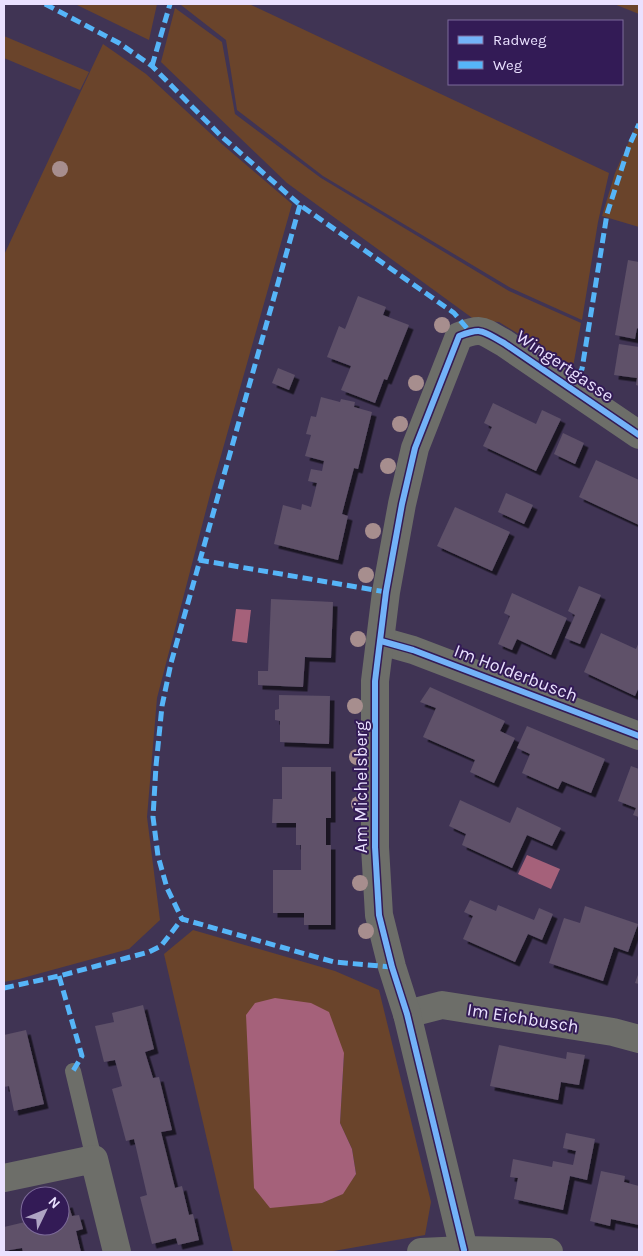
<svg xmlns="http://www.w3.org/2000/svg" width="643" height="1256" font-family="Karla,sans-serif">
<defs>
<filter id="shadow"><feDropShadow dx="4.5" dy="4.5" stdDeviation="0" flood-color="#0009"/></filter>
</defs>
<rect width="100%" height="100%" fill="#403454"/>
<g fill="#6a442b" fill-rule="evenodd">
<path d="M75 4H157L149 40Z"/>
<path d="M181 4H249L609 173 598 222 582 320 511 288 323 176 237 110 226 40 181 5Z"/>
<path d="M614 4H639V14Z"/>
<path d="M175 8 222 42 235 114 321 178 509 291 581 323 573 367 499 322 475 320 287 183 161 62Z"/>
<path d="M4 36 89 72 80 90 4 58Z"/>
<path d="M103 44 146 74 223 145 292 204 211 491 157 698 147 817 160 920 129 949 19 979 4 982V255Z"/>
<path d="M639 119V227L602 216 615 173Z"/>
<path d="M193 930 335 971 379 990 431 1202 425 1235 328 1252H233L164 954ZM344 1053 340 1123 352 1149 356 1174 342 1194 322 1203Z"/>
</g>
<g fill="#a5617a">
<path d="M236 609 251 610 247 643 232 641Z"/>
<path d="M527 855 560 869 551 889 518 874Z"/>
<path d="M275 998 311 1003 329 1012 344 1053 340 1123 352 1149 356 1174 343 1194 322 1203 270 1208 254 1188 246 1015 255 1003Z"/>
</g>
<g fill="#5e5169" filter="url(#shadow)">
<path d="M628 260 639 262V329L637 328 635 339 615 335Z"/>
<path d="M358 296 386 307 383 315 409 325 387 380 384 379 375 403 341 390 351 366 327 357 339 326 345 329Z"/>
<path d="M619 344 639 347V386L636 385 637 378 614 375Z"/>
<path d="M278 368 295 375 289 390 272 383Z"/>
<path d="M321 397 340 402 341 399 355 402 354 407 372 412 358 469 354 468 342 514 348 516 338 560 274 544 283 505 301 510 302 504 311 507 317 483 308 481 311 469 322 471 324 461 305 456 311 435 306 434 311 416 316 417Z"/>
<path d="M493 403 536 424 542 410 561 419 536 471 483 446 492 427 484 423Z"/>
<path d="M563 433 584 443 575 464 554 454Z"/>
<path d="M596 460 639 480V525L579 497Z"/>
<path d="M506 493 533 505 524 524 498 512Z"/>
<path d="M455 507 510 532 492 571 437 546Z"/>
<path d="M579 586 601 595 580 644 565 638 575 615 568 611Z"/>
<path d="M512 593 567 618 551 655 517 639 512 650 498 644 510 616 504 613Z"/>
<path d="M271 599 333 602 331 658 305 657 303 687 258 685V671H268Z"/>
<path d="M601 633 636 649 639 642V687L635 696 584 672Z"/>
<path d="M430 687 505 721 500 731 515 738 494 783 470 772 475 760 423 737 436 708 420 702Z"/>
<path d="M279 695 330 696 329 744 280 742V721L275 720V710L279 709Z"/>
<path d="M527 726 605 759 591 793 562 781 558 789 522 773 530 754 517 748Z"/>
<path d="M631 766 639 769V817L633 815 636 808 618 801Z"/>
<path d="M282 767H331V818H326V845H331V925H304V913H273V870H301V845H296V823H272L273 799H282Z"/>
<path d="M460 800 510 823 517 807 561 828 552 846 527 835 512 868 462 845 466 834 449 826Z"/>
<path d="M470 900 496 911 498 905 534 920 539 908 553 914 542 940 528 934 515 962 463 939 473 916 464 912Z"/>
<path d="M585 906 638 924 628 952 614 947 603 981 549 963 564 918 580 923Z"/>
<path d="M639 972V984L635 983Z"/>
<path d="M143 1005 154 1049 145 1052 153 1078 159 1077 172 1130 161 1132 175 1188 182 1186 189 1215 193 1214 199 1240 178 1245 176 1238 152 1244 140 1197 147 1195 134 1139 126 1141 112 1089 122 1086 115 1060 104 1062 95 1026 114 1022 112 1013Z"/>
<path d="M26 1030 44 1104 14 1111 9 1086 4 1087V1035Z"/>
<path d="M499 1045 566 1059 567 1052 585 1055 579 1085 561 1082 558 1100 490 1086Z"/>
<path d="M566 1133 595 1139 587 1180 570 1176 563 1210 514 1199 518 1178 510 1177 513 1159 552 1167 553 1161 573 1165 576 1151 563 1148Z"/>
<path d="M601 1171 625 1176 624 1182 639 1186V1225L611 1219 610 1226 590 1221Z"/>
<path d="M68 1203 72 1216 79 1215 83 1229 76 1231 81 1252H23L22 1248 4 1251V1227L25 1222 23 1214 30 1213V1226H60V1205Z"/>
</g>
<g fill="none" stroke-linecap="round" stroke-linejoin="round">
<path stroke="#6d6e69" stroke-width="16" d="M73 1071 94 1159"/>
<g stroke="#6d6e69" stroke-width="28">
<path d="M381 641 413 650 639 736"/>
<path d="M407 1014 442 1005 613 1032 639 1039"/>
<path d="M4 1178 94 1159 117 1252"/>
<path d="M464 1250 407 1014 392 967 379 915 375 847V681L386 592 402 504 415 448 459 336C483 327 482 331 504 343L639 435"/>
<path d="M421 1252 464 1250 549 1252"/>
</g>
<g stroke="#56b5f8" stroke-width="5" stroke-dasharray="10 5" stroke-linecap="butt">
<path d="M45 4 119 43 152 66 221 136 300 205 454 313 470 332"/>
<path d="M152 66 170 4"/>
<path d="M300 205 171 663 162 706 156 766 153 817 158 856 167 888 182 919 334 962 392 967"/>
<path d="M570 388 582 369 607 214 629 146 639 124"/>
<path d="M199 560 386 592"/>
<path d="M59 976 82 1056 73 1071"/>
<path d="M4 988 59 976 149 952 161 946 182 919"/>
</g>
<defs>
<g id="cycleway">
<path d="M381 641 413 650 639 736"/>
<path d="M464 1250 407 1014 392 967 379 915 375 847V681L386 592 402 504 415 448 459 336C483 327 482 331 504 343L639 435"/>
</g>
</defs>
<use href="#cycleway" stroke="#331b56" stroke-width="9"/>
<use href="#cycleway" stroke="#73b2f8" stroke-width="6"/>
</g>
<g fill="#a78e8e">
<circle cx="60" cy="169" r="8"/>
<circle cx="442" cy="325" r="8"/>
<circle cx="416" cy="383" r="8"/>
<circle cx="400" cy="424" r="8"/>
<circle cx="388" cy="466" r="8"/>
<circle cx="373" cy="531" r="8"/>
<circle cx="366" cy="575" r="8"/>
<circle cx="358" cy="639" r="8"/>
<circle cx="355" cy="706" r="8"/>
<circle cx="357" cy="757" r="8"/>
<circle cx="359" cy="804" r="8"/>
<circle cx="360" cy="883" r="8"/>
<circle cx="366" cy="931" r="8"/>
</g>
<g text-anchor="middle" stroke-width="4" stroke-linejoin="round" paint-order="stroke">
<g font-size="18" fill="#eae1ff" stroke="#331b56">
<text transform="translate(565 366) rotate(34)" y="6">Wingertgasse</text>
<text transform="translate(516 673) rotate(21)" y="6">Im Holderbusch</text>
<text transform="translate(361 787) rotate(-90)" y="6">Am Michelsberg</text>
<text transform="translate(523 1018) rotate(9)" y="6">Im Eichbusch</text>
</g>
</g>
<rect width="643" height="1256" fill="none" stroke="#eae1ff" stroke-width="10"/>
<rect x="448" y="20" width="175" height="65" fill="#331b56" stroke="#7c6a9a"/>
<rect x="458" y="36" width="25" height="8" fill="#73b2f8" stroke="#7c6a9a"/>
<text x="493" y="45" font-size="15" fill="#eae1ff">Radweg</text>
<rect x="458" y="61" width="25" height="8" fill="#56b5f8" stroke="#7c6a9a"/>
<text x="493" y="70" font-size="15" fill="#eae1ff">Weg</text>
<g transform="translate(45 1211) rotate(47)"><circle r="24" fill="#331b56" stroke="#7c6a9a"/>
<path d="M0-4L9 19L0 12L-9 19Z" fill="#aea4c3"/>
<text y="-8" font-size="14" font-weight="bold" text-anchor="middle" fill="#eae1ff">N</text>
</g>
</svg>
